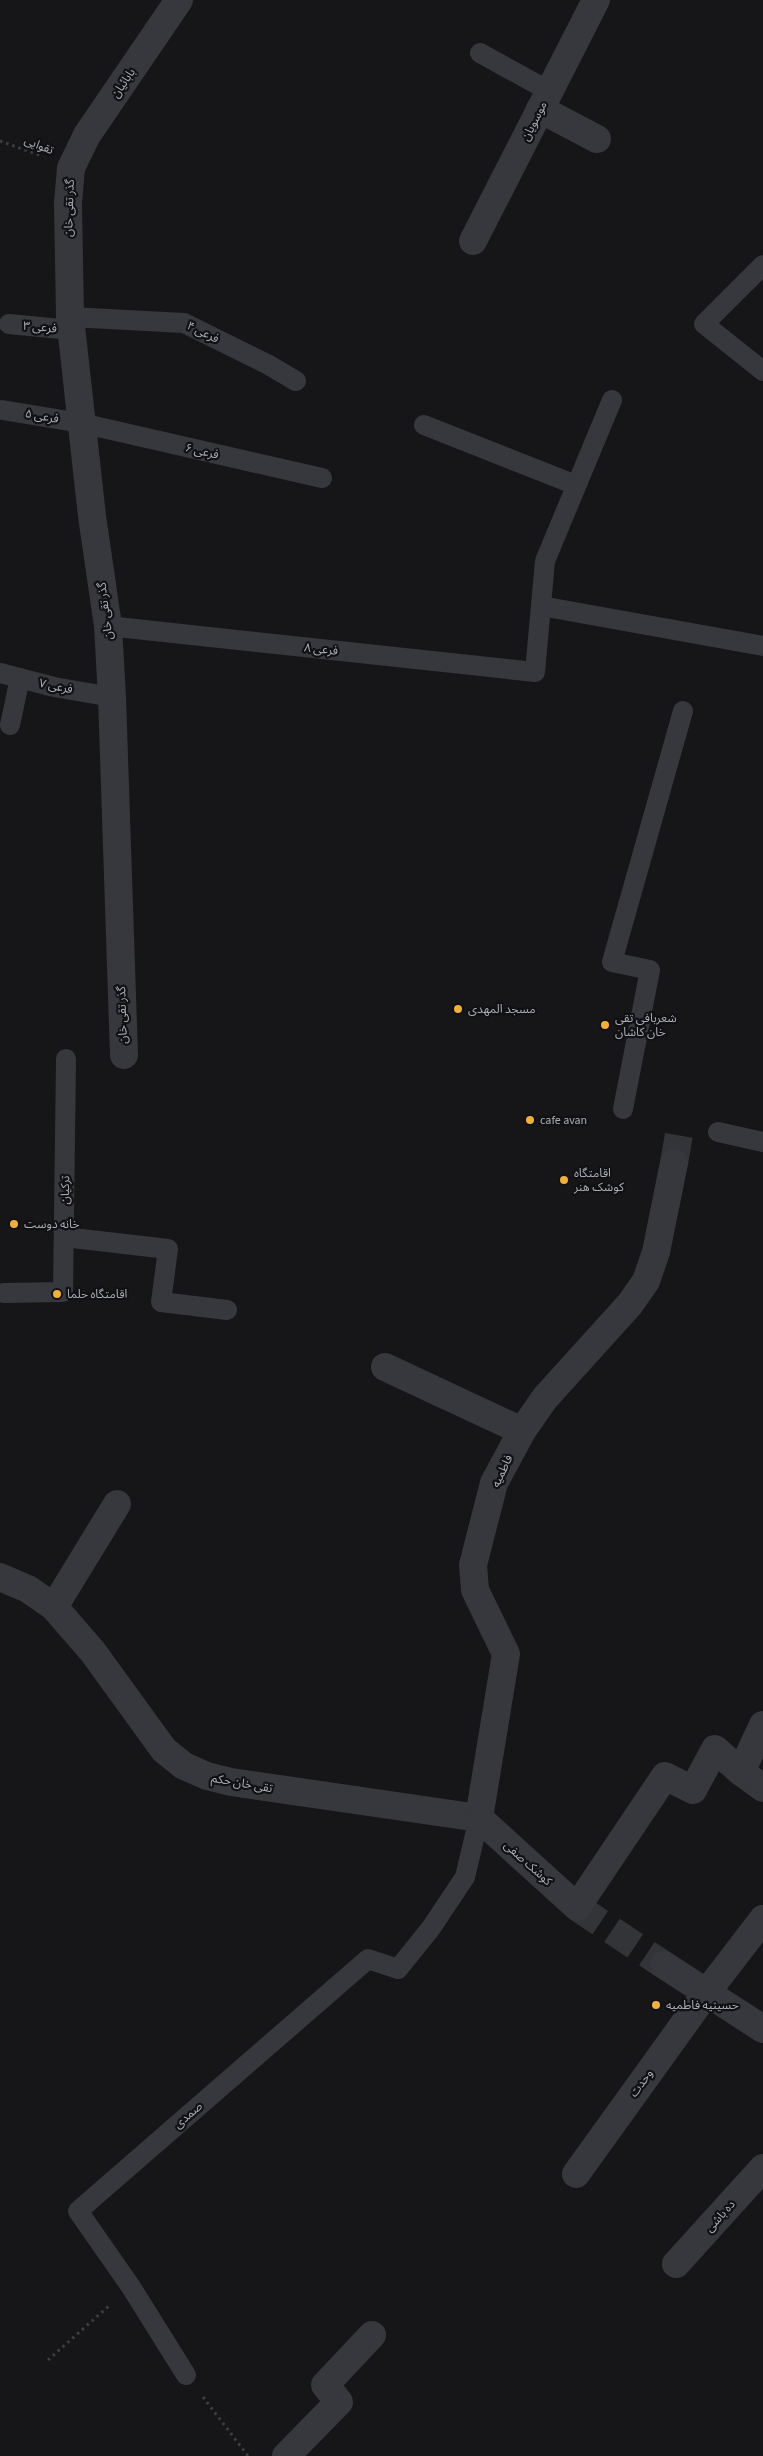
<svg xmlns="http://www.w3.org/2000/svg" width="763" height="2456" font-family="'Source Sans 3','Noto Sans Arabic',sans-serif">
<rect width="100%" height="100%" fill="#161618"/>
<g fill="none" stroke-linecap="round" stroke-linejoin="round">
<g stroke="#333438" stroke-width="28" stroke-dasharray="28 14" stroke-linecap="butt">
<path d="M674 1163 681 1123"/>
<path d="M577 1907 664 1965"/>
</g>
<g stroke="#3d3f44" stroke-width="3" stroke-dasharray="2.5 4" stroke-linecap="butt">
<path d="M0 141 42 156"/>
<path d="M48 2360 110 2305"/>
<path d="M203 2397 248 2456"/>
</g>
<g stroke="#37383d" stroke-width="20">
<path d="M480 53 549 91"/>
<path d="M763 265 704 324 763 371"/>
<path d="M70 317 184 323 267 364 296 381"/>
<path d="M9 324 71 330"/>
<path d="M2 410 81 423 322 478"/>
<path d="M424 425 576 485"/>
<path d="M541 606 763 646"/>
<path d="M108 626 535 672 545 561 612 400"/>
<path d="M0 673 54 687 112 697"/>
<path d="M10 725 20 678"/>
<path d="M623 1109 650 970 612 962 683 711"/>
<path d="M718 1132 763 1142"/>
<path d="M64 1237 168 1249 161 1302 227 1310"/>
<path d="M4 1293 63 1292 66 1059"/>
<path d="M186 2375 131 2287 78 2211 368 1959 398 1969 431 1928 465 1877 479 1818"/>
</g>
<g stroke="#37383d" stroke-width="28">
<path d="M540 109 597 139"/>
<path d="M473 241 596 0"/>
<path d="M124 1055 112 697 108 626 92 516 70 317 68 203 71 168 87 135 179 0"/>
<path d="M385 1367 522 1431"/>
<path d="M0 1577 28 1589 54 1607 93 1652 164 1750 184 1766 207 1776 231 1782 479 1818"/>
<path d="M54 1607 117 1504"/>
<path d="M763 1725 741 1772 763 1788"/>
<path d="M479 1818 506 1654 475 1590 473 1565 494 1483 522 1431 545 1398 630 1304 646 1281 656 1252 674 1163"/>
<path d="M479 1818 577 1907 665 1776 693 1790 715 1749 741 1772"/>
<path d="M664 1965 763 2029"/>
<path d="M576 2174 707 1992 763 1919"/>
<path d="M676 2264 763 2168"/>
<path d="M286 2456 339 2402 325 2385 372 2335"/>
</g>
</g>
<g fill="#f2b134" stroke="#111113" stroke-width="2">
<circle cx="458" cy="1009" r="5"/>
<circle cx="605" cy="1025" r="5"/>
<circle cx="530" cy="1120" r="5"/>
<circle cx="564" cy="1180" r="5"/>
<circle cx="14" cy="1224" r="5"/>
<circle cx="57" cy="1294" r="5"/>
<circle cx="656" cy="2005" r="5"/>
</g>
<g text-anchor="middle" stroke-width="4.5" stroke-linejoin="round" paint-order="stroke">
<g font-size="12" fill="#a8adb8" stroke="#111113">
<text transform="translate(123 83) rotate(-56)" y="4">بابائیان</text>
<text transform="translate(534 121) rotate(-63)" y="4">موسویان</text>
<text transform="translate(39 145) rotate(22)" y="4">تقوایی</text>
<text transform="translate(69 208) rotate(-88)" y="4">گذر تقی خان</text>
<text transform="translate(40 327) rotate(5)" y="4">فرعی ۳</text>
<text transform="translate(203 332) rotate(26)" y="4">فرعی ۴</text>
<text transform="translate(42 416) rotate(10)" y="4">فرعی ۵</text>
<text transform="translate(202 451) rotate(13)" y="4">فرعی ۶</text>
<text transform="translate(105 611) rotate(-97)" y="4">گذر تقی خان</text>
<text transform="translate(321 649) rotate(6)" y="4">فرعی ۸</text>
<text transform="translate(56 686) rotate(12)" y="4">فرعی ۷</text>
<text transform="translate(122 1015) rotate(-92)" y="4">گذر تقی خان</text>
<text transform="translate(65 1190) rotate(-89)" y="4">ترکیان</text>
<text transform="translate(502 1471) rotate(-65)" y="4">فاطمیه</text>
<text transform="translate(242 1783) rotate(10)" y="4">تقی خان حکم</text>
<text transform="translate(528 1863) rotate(42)" y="4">کوشک صفی</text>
<text transform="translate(641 2083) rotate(-54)" y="4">وحدت</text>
<text transform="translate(188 2115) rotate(-41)" y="4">صمدی</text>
<text transform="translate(720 2216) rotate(-48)" y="4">ده باشی</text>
</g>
<g font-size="12" fill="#a8adb8" stroke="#111113" text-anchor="start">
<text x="468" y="1013">مسجد المهدی</text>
<text x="615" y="1022">شعربافی تقی<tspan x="615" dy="14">خان کاشان</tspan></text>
<text x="540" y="1124">cafe avan</text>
<text x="574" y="1177">اقامتگاه<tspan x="574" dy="14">کوشک هنر</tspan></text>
<text x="24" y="1228">خانه دوست</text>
<text x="67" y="1298">اقامتگاه حلما</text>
<text x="666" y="2009">حسینیه فاطمیه</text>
</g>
</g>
</svg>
